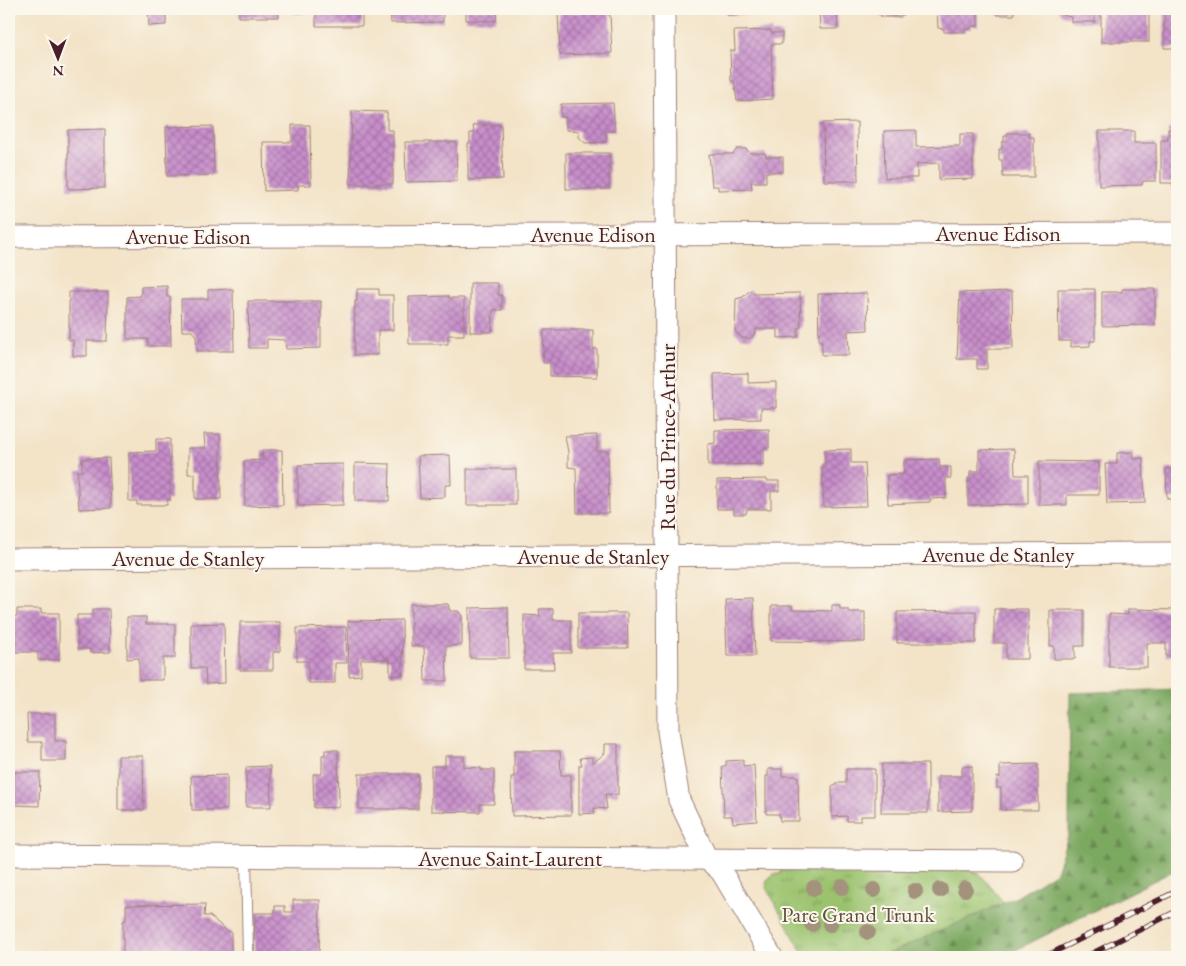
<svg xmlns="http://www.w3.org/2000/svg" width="1186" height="966" font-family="'EB Garamond',serif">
<defs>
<pattern id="forest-firs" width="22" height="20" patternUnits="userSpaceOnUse" patternTransform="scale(1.25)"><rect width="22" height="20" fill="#7ca961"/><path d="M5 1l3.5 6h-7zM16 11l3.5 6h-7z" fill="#688950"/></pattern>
<pattern id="park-tufts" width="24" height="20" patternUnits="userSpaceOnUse" patternTransform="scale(1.25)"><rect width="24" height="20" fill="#9bc36e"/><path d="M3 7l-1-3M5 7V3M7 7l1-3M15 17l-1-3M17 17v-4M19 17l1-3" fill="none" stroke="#809e5b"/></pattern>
<pattern id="building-cross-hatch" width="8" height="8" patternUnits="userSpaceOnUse" patternTransform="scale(1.25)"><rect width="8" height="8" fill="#c78ecb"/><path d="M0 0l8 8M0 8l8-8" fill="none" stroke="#a473a5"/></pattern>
</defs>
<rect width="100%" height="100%" fill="#fbf7ec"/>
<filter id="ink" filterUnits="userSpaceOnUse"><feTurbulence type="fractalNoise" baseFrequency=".02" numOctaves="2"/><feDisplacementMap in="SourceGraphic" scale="10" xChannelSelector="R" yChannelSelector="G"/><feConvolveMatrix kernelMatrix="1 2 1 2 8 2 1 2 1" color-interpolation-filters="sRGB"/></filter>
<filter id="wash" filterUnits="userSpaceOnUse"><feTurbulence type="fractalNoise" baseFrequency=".0096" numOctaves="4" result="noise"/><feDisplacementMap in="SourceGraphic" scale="20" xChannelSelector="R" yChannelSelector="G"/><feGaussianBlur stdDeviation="1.12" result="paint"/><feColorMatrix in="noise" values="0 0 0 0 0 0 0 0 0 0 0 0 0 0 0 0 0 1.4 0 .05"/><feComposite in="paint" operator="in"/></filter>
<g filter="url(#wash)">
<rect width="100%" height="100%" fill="#f3e3c7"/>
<path fill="url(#forest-firs)" stroke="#636446" d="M1177 689V869L1002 957H881L1017 897 1056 872 1069 833 1070 693Z"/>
<path fill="url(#park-tufts)" stroke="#72714c" d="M781 870H967L980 874 1004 903 881 957H805L766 887 767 880 773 874H781Z"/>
<g id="blocks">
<g fill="url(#building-cross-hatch)">
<path d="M148 9H166V25L149 26Z"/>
<path d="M239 9H278L279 17H239Z"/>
<path d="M294 9H362V26H316V13H294Z"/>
<path d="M390 9H443V22L391 23Z"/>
<path d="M466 9H497L496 21 466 20Z"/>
<path d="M726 9H753V14L727 15Z"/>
<path d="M819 9H854V13H837L838 29H820Z"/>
<path d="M881 9H904V15H901V17H881Z"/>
<path d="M937 9H978V26H971V29H965V32H944V29L938 28Z"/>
<path d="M994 9H1014V15H997Z"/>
<path d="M1058 9H1095V22H1071V17L1062 15Z"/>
<rect x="1101" y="9" width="48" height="33"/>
<path d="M1165 9H1177V48H1164Z"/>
<path d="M597 12 610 15 612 53 560 55 558 13Z"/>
<path d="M771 30V33H782V44H771L773 99 737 101 734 81H731L730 51H735L734 31Z"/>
<path d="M613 103 615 131H606V142L585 143 579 137V131L566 130V117H561V104Z"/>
<path d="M352 111 387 112V130H393V184H350Z"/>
<path d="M857 122 858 181H824L823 123Z"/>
<path d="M292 125H310L311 185H298V190L264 191 263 142H292Z"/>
<path d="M473 125H501L503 179 468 180V143H470V133H474Z"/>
<path d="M213 126 214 175 167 176 166 127Z"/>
<path d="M1174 127H1177V187H1173L1172 183H1161V140H1168V129H1174Z"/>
<path d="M105 129V188L68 189V130Z"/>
<path d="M916 130V147L960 146V134H973V179L939 180V163L917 164V178H885L884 131Z"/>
<path d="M1099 131H1134V143H1156V181H1143L1142 185 1099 186Z"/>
<path d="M1007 133H1029V137H1034V177H1003L1002 160H999V149H1002V142H1004V136H1007Z"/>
<path d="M405 142H456L457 181 406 182Z"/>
<path d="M737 149H746L750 153H765L766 157H783V172H766V182H751L752 189 718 190V186H712L709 154H733Z"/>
<rect x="566" y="153" width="43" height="36"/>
<path d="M470 283H498V295H502V310H493L492 332H470Z"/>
<path d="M167 286V297H170L171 346H148V339H127V297L141 296V287Z"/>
<path d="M233 289 234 351H197L196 336 192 331H182L181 299H208V290Z"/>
<path d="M357 289H379V295H393V330H378V355H354L355 301H357Z"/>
<path d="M1058 289H1095V341H1090V346L1071 347V341H1059Z"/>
<path d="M1122 289H1155V325L1102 326V292H1122Z"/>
<path d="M750 290 754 294 800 293 801 327 798 328V337L778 338V329H756V332L751 338H742L735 332 736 299 743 297Z"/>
<path d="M1012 291 1013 349H987V369H977V359H957L960 293Z"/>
<path d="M69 292H108L107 341H87V356H73V340H69Z"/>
<path d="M867 293 868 330 848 331 849 355H822V341H819L818 294Z"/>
<path d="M449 296V298H464V335H448V344H409V297Z"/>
<path d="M248 301H321V348L286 349 285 340 267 339V348H249Z"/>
<path d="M9 327 12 328 11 342H9Z"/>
<path d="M544 330H593V349H597V377L550 376V363H543Z"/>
<path d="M748 373V383L776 382V408H761V419L715 420 714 374Z"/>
<path d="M769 429V448H764V464L708 465V444L715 443V430Z"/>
<path d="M204 434H220L221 499H195V474H188V448H205Z"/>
<path d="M597 435V451H608L609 513H577L576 468 568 467V452L565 436Z"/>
<path d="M156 439H170V500H167V505H137V501H129V452L156 451Z"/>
<path d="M851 449V463H865L867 506 824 507 822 464H825L824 450Z"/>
<path d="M1014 449 1015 475H1028V504L968 505V478H970V471H979V450Z"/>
<path d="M262 450H282L283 505 245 506 244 461 263 460Z"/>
<path d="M1133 452V459L1143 458 1145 503 1107 504 1105 464H1117V453Z"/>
<path d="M450 455 451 485H445V497L420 498 418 456Z"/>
<path d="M109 458 111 508 79 509 77 471H82V459Z"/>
<path d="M939 459 940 467H951V478H946V498L930 499V502L888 504 887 475 904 474V460Z"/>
<path d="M1039 461 1099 462V495H1067V505H1039Z"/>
<path d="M355 463 390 464 389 501H355Z"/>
<path d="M343 464V505L298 506V465Z"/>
<rect x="467" y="469" width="49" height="36"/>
<path d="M1166 469H1177V499H1167Z"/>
<path d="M766 479V481H779V491H771V509H747L746 514H734V509H717V480Z"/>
<path d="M753 598 755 656H727L725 599Z"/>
<path d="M411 604H448L450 611H458L462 616V645L446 646 447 681H425L424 646H411Z"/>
<path d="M832 605H840V609H848V612H865V642L771 641V606H792V610L832 611Z"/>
<path d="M508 607 509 658H470L469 608Z"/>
<path d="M17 609H41V613H59V660H38V652H10V617L17 616Z"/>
<path d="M93 609H109L110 652 90 653V649H78L77 615H93Z"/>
<path d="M539 609H553V620H571V653H553L554 669H524V615L540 616Z"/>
<path d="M994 609H1028V659H1006V643H994Z"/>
<path d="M1128 609 1177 610V656H1166V643H1147V667H1109V614L1128 615Z"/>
<path d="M1050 610H1084V646H1075V659H1054V646H1050Z"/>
<path d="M976 611V643H897V612Z"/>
<path d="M578 613H627L628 648H578Z"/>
<path d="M127 617H146V624H175V658H163V680H139V658L127 659Z"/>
<path d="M402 620 403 675H390V659H361V675L349 676 348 621Z"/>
<path d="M240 622H280V652H273V670H240Z"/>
<path d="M224 623 225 683 206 684 205 668H191V624Z"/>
<path d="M346 627 347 663H335V683H309L308 661H297V628Z"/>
<path d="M27 714H55V741H66V761H42V742H28Z"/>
<path d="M605 744H618V795L605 794 607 809 594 808 595 813 579 814V765H582L580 758 592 757V764L605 753Z"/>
<path d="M325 750H338L339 807 314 808 313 774H322V755H325Z"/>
<path d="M514 751H560L561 775H571V815L512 816 511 777H514Z"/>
<path d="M118 756H143L144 810H118Z"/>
<path d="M445 756H464V767L481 768V770H494V804H480V812L431 811V766H445Z"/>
<path d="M743 760V766L754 765 757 821 733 823 732 816H724L722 766H726V761Z"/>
<path d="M882 764H928V813H881Z"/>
<path d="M1038 764V810H1001V788H997V777L1000 778V765Z"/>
<path d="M270 766 271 807H246V767Z"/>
<path d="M972 766V811L938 812V776H962V767Z"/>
<path d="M768 769H782V776H798L799 821H780L779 814H766V776H768Z"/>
<path d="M846 769H875V816H861V821H847V816L832 817V786H836V783H846Z"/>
<path d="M14 772H40L39 806 13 805Z"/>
<rect x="359" y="774" width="59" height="35"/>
<path d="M227 775V810H192L191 776Z"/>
<path d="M293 900H320L319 957H254L255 913H275V906H285V912H293Z"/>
<path d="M205 904 204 916H210L227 931 231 932V957H123V921L126 920V905Z"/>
</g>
</g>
</g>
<g filter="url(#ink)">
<use href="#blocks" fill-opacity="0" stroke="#9e8179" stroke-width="1"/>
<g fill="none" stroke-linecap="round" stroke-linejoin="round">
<defs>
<path id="lane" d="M246 856 248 957"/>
<g id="street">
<path d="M664 9 668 731 679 800 707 859 721 871 772 957"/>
<path d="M9 237 1177 233"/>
<path d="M9 559 1177 553"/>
<path d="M9 855 1012 861"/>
</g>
</defs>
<use href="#lane" stroke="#9e8179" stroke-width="12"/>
<use href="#street" stroke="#9e8179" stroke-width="23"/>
<use href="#lane" stroke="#fff" stroke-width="10"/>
<use href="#street" stroke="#fff" stroke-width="21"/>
<defs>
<g id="rail">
<path d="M1044 957 1177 891"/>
<path d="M1085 957 1177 911"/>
</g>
</defs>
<use href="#rail" stroke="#4a1f2b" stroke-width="5.5"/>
<use href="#rail" stroke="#fbf7ec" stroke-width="4" stroke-dasharray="11" stroke-linecap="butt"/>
</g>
<g fill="#a3927c">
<circle cx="842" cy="887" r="8"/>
<circle cx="814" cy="888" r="8"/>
<circle cx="965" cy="889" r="8"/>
<circle cx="874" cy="890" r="8"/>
<circle cx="940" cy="890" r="8"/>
<circle cx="915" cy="891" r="8"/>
<circle cx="894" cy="917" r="8"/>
<circle cx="812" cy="924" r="8"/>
<circle cx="830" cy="924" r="8"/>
<circle cx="868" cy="932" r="8"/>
</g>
</g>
<g text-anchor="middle" stroke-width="4" stroke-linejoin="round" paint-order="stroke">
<g font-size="22" fill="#4a1f2b" stroke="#fbf7ec">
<text x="998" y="241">Avenue Edison</text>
<text x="593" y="242">Avenue Edison</text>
<text x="188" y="244">Avenue Edison</text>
<text transform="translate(667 437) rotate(-90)" y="8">Rue du Prince-Arthur</text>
<text x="998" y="562">Avenue de Stanley</text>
<text x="593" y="564">Avenue de Stanley</text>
<text x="188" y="566">Avenue de Stanley</text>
<text x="510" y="866">Avenue Saint-Laurent</text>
</g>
<g font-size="22" fill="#62503f" stroke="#fbf7ec">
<text x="858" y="922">Parc Grand Trunk</text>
</g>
</g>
<rect width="1186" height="966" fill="none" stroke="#fbf7ec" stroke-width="30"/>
<g transform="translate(58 58) rotate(179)" stroke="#fbf7ec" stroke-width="4" paint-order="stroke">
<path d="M0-4L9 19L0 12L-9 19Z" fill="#4a1f2b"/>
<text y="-8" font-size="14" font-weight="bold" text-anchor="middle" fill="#4a1f2b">N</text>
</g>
</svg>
